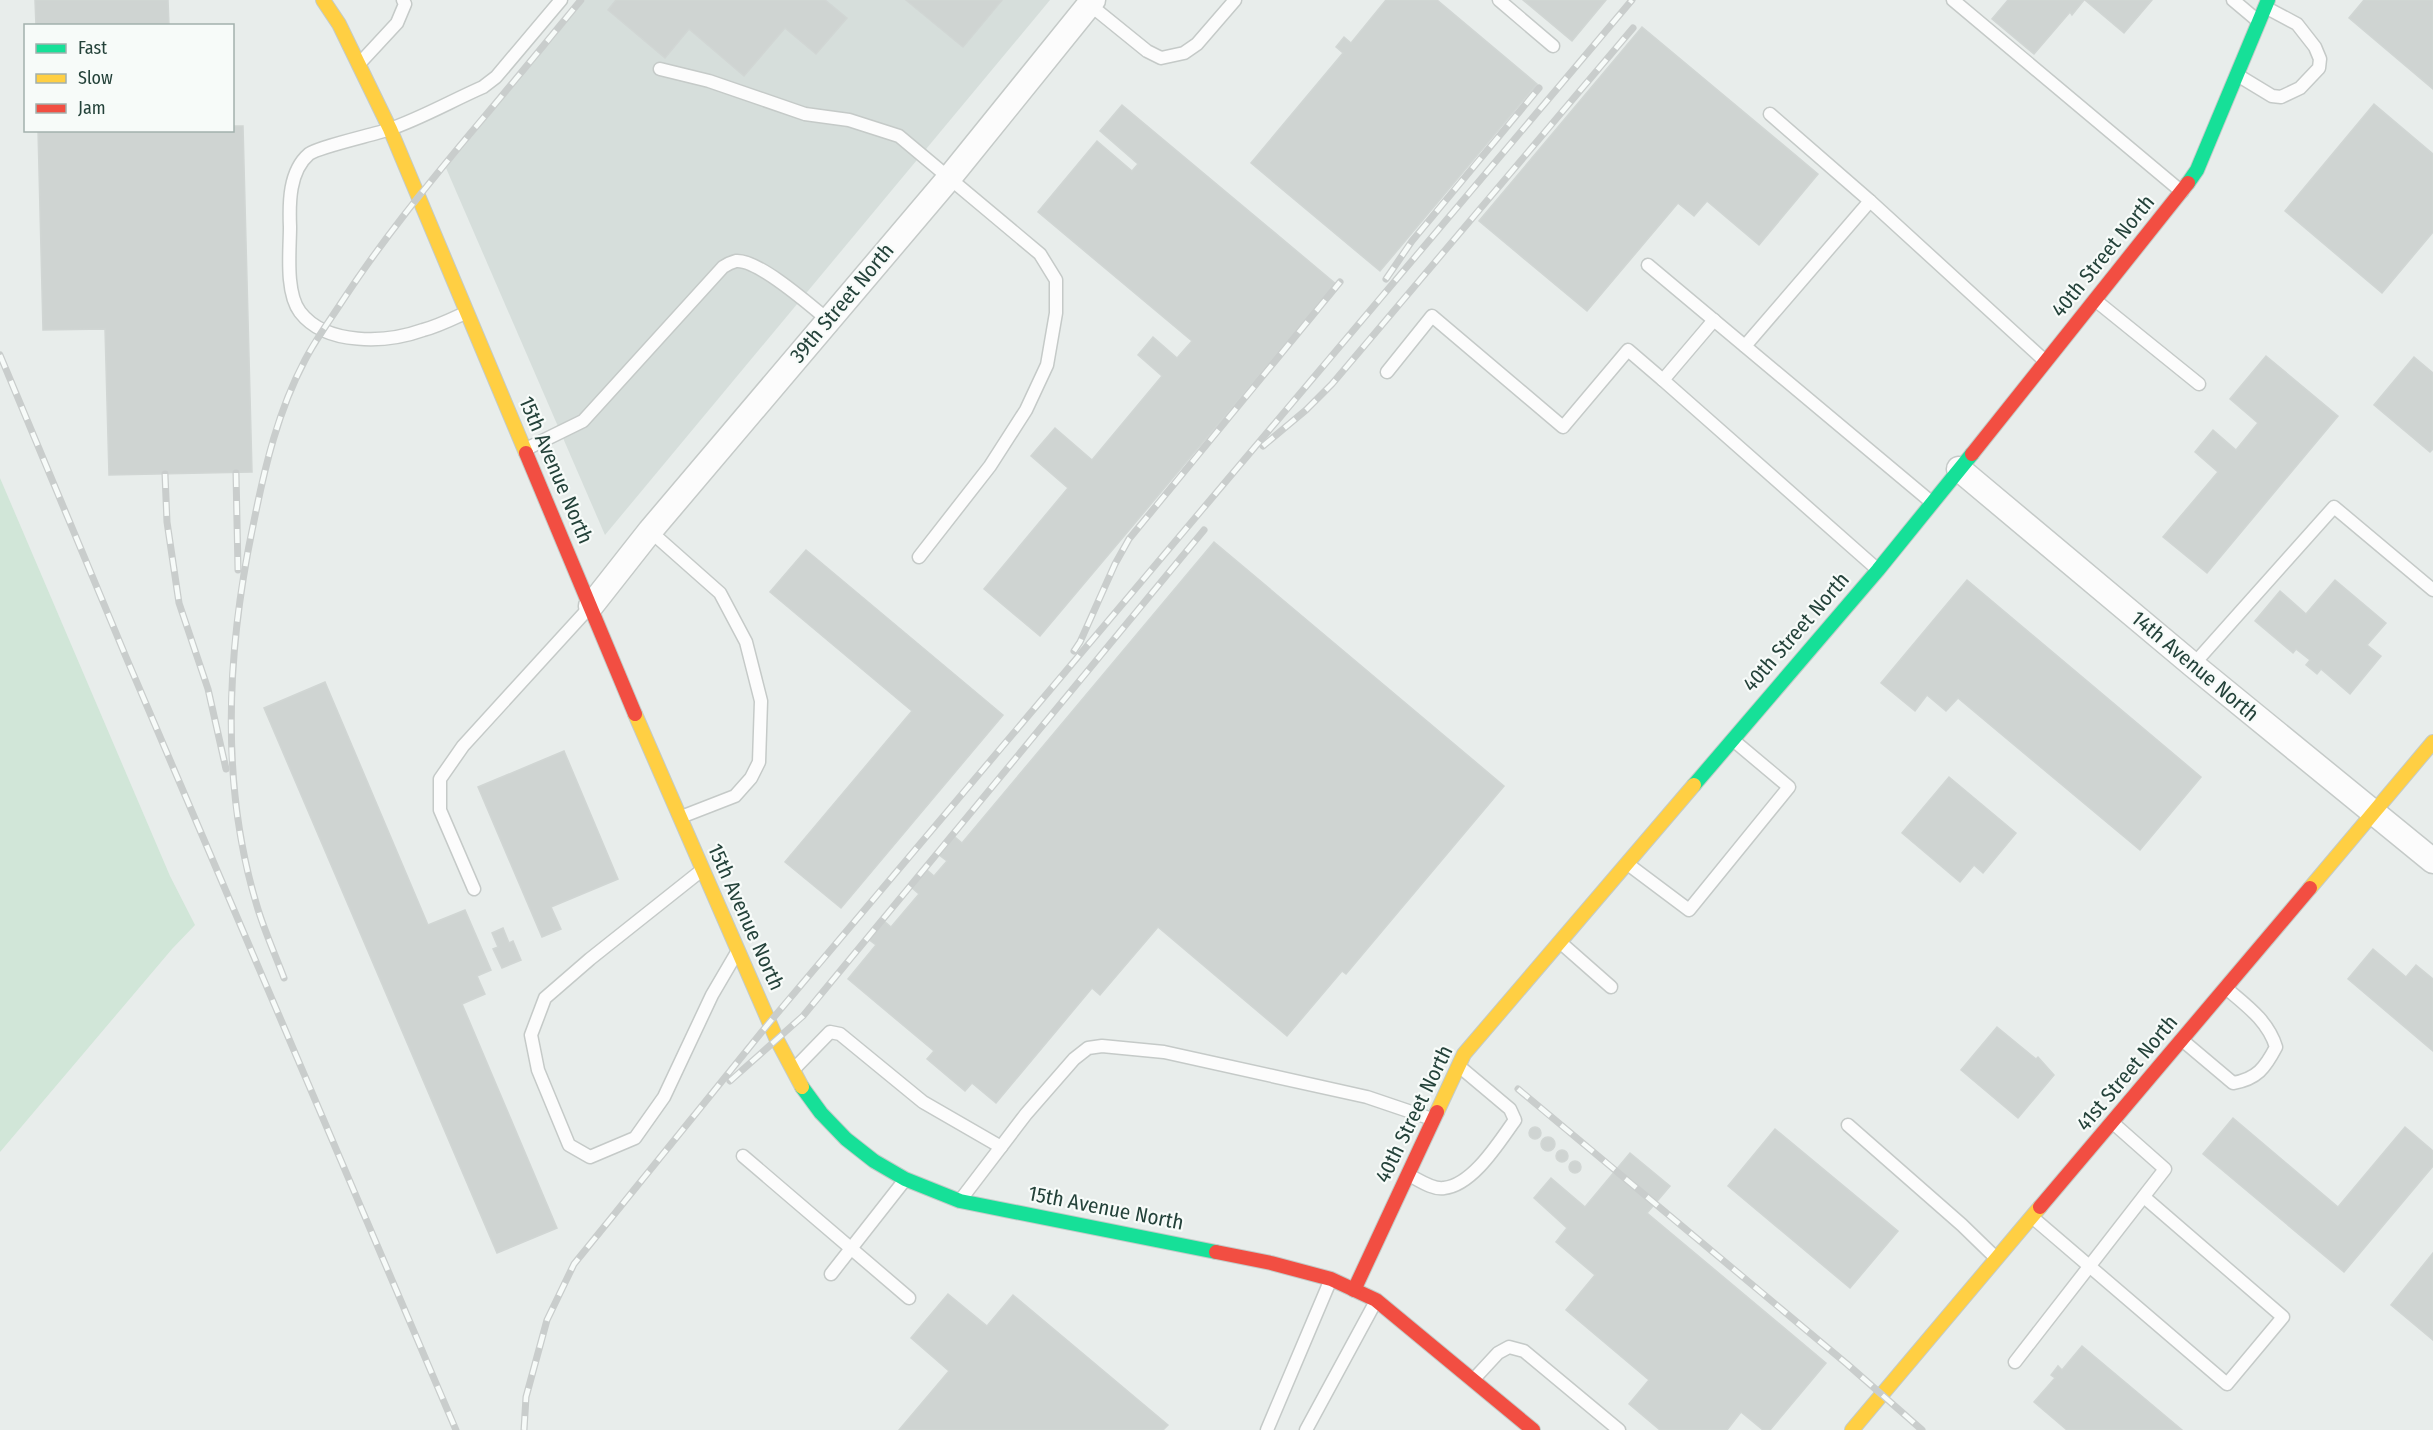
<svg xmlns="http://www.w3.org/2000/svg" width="2433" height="1430" font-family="'Fira Sans Condensed',sans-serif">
<rect width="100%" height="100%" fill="#e8edeb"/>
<path fill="#d6dedb" d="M585 0H1050L605 535 446 168Z"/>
<path fill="#d1e6d8" d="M0 478 170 876 195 925 172 949 0 1152Z"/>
<g fill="#cfd4d2" stroke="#d1d6d4" stroke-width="1.5">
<path d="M35 0H168L169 26H36Z"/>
<path d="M616 0H825L847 18 816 54 785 28 744 76 689 29 665 58 608 10Z"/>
<path d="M906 0H1002L963 47Z"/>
<path d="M1386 0H1437L1537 84 1380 271 1251 163 1343 53 1336 47 1344 37 1351 43Z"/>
<path d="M1523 0H1606L1572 41Z"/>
<path d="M2008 0H2084L2072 15 2070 12 2034 54 1992 19Z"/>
<path d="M2085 0H2152L2124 33Z"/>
<path d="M2364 0H2433V89L2349 18Z"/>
<path d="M1642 27 1818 174 1759 245 1707 201 1694 216 1678 203 1587 311 1479 221Z"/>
<path d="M2374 104 2433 154V232L2382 293 2285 211Z"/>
<path d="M1122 105 1336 284 1040 636 984 589 1068 488 1031 456 1055 428 1092 460 1162 376 1138 355 1153 337 1177 358 1192 341 1038 212 1097 141 1132 171 1138 164 1100 131Z"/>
<path d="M232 126H243L252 472 109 475 105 329 43 330 38 130H232Z"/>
<path d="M2266 356 2338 416 2207 573 2163 537 2218 472 2195 452 2213 430 2236 450 2258 423 2230 399Z"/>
<path d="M2414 357 2433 373V449L2430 452 2374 405Z"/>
<path d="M1214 542 1504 786 1346 974 1342 971 1287 1036 1158 927 1100 995 1092 988 996 1103 972 1083 965 1091 927 1059 934 1051 848 979 876 945 868 939 884 921 891 927 919 894 912 888 927 870 934 876 947 861 939 855 955 837 962 843Z"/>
<path d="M806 550 1003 715 841 908 785 862 912 711 770 592Z"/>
<path d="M1967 580 2201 777 2140 850 1958 698 1946 711 1927 695 1915 711 1881 683Z"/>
<path d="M2335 580 2386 623 2367 645 2381 656 2350 694 2321 669 2317 674 2306 665 2310 660 2296 649 2293 653 2255 621 2280 591 2306 614Z"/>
<path d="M325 682 428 925 465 910 491 970 477 976 485 994 462 1004 557 1228 497 1253 264 708Z"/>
<path d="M564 751 618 879 551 907 561 929 542 937 478 787Z"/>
<path d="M1949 777 2016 833 1983 873 1974 865 1960 882 1902 833Z"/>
<path d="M503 928 509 943 513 941 521 960 502 968 493 949 498 947 492 933Z"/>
<path d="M2373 949 2406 977 2416 965 2433 979V1051L2348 979Z"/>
<path d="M1997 1027 2036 1059 2038 1057 2054 1075 2018 1118 1961 1070Z"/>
<path d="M2233 1118 2338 1207 2405 1127 2433 1151V1166L2344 1272 2203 1154Z"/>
<circle cx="1535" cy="1133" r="6"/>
<path d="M1775 1129 1898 1231 1850 1288 1728 1186Z"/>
<circle cx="1548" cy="1144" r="7"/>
<circle cx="1562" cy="1156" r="6"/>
<path d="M1630 1153 1670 1186 1647 1213 1826 1363 1770 1430H1763L1741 1412 1727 1430H1660L1629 1404 1649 1380 1566 1310 1595 1275 1556 1242 1567 1228 1534 1198 1551 1178 1585 1207Z"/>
<circle cx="1575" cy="1167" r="6"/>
<path d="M2433 1253V1340L2391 1305Z"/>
<path d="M948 1294 987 1326 1013 1295 1168 1425 1163 1430H899L949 1371 911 1338Z"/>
<path d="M2082 1346 2182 1430H2067L2034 1402 2055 1378 2051 1375 2058 1366 2062 1370Z"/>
</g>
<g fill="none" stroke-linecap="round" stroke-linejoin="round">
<defs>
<g id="lane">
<path d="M1499 0 1553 46"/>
<path d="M1953 0 2182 192"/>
<path d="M2233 0 2258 21"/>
<path d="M1089 4 1147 51 1161 58 1184 53 1197 44 1235 0"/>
<path d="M359 64 397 23 405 4 403 0"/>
<path d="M660 69 709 81 805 114 849 120 899 136 1040 254 1056 280V313L1047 365 1026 410 990 466 919 557"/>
<path d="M2239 76 2272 96 2281 97 2300 88 2319 68 2320 59 2315 47 2297 24 2265 7"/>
<path d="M1870 201 2044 360"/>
<path d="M1648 265 1930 501"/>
<path d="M2095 300 2199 384"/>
<path d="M465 313C452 319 438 326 423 330 387 343 326 346 300 312 285 292 290 250 290 227 289 203 289 171 309 154 318 147 372 135 387 130 420 119 451 101 483 87L496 77 561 0"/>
<path d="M1714 320 1663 380 1877 569"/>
<path d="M1745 346 1870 201 1770 114"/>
<path d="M1387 372 1432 316 1563 427 1628 350 1663 380"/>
<path d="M526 449 583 421 723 267C726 265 732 262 736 261 758 259 810 305 828 320"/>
<path d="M650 531 720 593 746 642 761 701 759 762 751 778 735 796 681 817"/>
<path d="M2193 665 2334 507 2433 590"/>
<path d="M1629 865 1689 910 1789 787 1733 740"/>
<path d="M702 870 590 959 545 998 531 1035 538 1070 569 1145 590 1157 635 1138 664 1097 712 995 736 954"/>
<path d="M474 889 440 810V779L463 746 588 609"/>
<path d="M1561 943 1611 987"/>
<path d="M2182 1040 2233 1083C2257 1079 2265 1068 2276 1047 2268 1021 2247 1006 2227 989"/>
<path d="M794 1069 830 1032 840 1034 923 1102 1001 1147"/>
<path d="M1848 1125 1962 1225 1996 1258"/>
<path d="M743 1156 909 1298"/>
<path d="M1409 1175C1419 1180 1433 1190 1444 1188 1473 1185 1499 1142 1515 1120L1510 1109 1460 1067"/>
<path d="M962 1198 1026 1114 1074 1059 1088 1048 1102 1046 1164 1052 1367 1097 1432 1119"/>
<path d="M2032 1217 2227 1384 2283 1317 2144 1197"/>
<path d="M831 1274 904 1181"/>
<path d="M2015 1362 2165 1169 2113 1123"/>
<path d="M1473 1380 1498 1353 1509 1347 1524 1351 1619 1430"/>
<path d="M1267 1430 1331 1279"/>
<path d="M1306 1430 1376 1301"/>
</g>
<g id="street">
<path d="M1959 469 2193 665 2433 861"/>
<path d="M591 606 650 531 950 177 1093 0"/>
</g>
<g id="fast">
<path d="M2188 183 2197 170 2268 0"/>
<path d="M1694 785 1878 570 1972 454"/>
<path d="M802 1087 821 1113 846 1139 874 1161 905 1179 960 1201 1216 1252"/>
</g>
<g id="slow">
<path d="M323 0 339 24 390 129 526 453"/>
<path d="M635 714 777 1040 802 1087"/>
<path d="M2310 888 2433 742"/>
<path d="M1437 1112 1464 1054 1694 785"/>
<path d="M1852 1430 2040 1207"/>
</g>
<g id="jam">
<path d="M526 453 635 714"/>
<path d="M1972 454 2188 183"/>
<path d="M2040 1207 2310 888"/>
<path d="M1216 1252 1271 1263 1331 1279 1376 1300 1533 1430"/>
<path d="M1354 1290 1437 1112"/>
</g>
</defs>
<use href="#lane" stroke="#c5cac8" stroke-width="15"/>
<use href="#street" stroke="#c5cac8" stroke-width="27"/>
<use href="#fast" stroke="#c3cbc8" stroke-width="16"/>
<use href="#slow" stroke="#c3cbc8" stroke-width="16"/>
<use href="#jam" stroke="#c3cbc8" stroke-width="16"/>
<use href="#lane" stroke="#fcfcfc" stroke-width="12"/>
<use href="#street" stroke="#fcfcfc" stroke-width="24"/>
<use href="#fast" stroke="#16e098" stroke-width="14"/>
<use href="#slow" stroke="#ffcf43" stroke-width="14"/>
<use href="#jam" stroke="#f24e42" stroke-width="14"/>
<defs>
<g id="rail">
<path d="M1386 279 1412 241 1539 88"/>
<path d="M0 355 126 657 456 1430"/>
<path d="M1263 446 1306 410 1332 384 1633 28"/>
<path d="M236 473 238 570"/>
<path d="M165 474 167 522 179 603 208 689 226 769"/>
<path d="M1074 651 1080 642 1115 564 1129 539 1340 282"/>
<path d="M284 978C275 954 264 930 257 906 219 781 227 648 254 521 265 466 278 411 305 360 316 339 330 320 343 300 381 242 424 189 469 135 507 90 544 45 581 0"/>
<path d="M730 1081 803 1016 1204 530"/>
<path d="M1518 1089 1847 1364 1922 1430"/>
<path d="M524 1430 526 1397 547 1320 574 1264 769 1023 1632 0"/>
</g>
</defs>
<use href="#rail" stroke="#c9cdcc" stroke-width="7"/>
<use href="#rail" stroke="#f7fbf9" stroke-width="4.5" stroke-dasharray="14" stroke-linecap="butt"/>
</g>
<g text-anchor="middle" stroke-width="4.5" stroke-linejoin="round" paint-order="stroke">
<g font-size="21" fill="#24423a" stroke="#f7fbf9">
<text transform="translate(2103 256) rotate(-51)" y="7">40th Street North</text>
<text transform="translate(842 303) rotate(-50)" y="7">39th Street North</text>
<text transform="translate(556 470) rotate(67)" y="7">15th Avenue North</text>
<text transform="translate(1796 632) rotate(-49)" y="7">40th Street North</text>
<text transform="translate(2195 666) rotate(40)" y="7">14th Avenue North</text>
<text transform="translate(746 917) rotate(66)" y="7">15th Avenue North</text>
<text transform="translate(2127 1073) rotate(-50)" y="7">41st Street North</text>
<text transform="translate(1414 1114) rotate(-64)" y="7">40th Street North</text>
<text transform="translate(1106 1208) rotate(11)" y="7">15th Avenue North</text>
</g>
</g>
<rect x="24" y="24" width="210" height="108" fill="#f7fbf9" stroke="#a3b1ad" stroke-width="1.5"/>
<rect x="36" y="44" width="30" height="9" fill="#16e098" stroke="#a3b1ad" stroke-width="1.5"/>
<text x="78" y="54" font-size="18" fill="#24423a">Fast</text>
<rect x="36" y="74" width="30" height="9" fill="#ffcf43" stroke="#a3b1ad" stroke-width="1.5"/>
<text x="78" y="84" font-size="18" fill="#24423a">Slow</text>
<rect x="36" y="104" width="30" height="9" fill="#f24e42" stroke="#a3b1ad" stroke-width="1.5"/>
<text x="78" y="114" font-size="18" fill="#24423a">Jam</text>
</svg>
